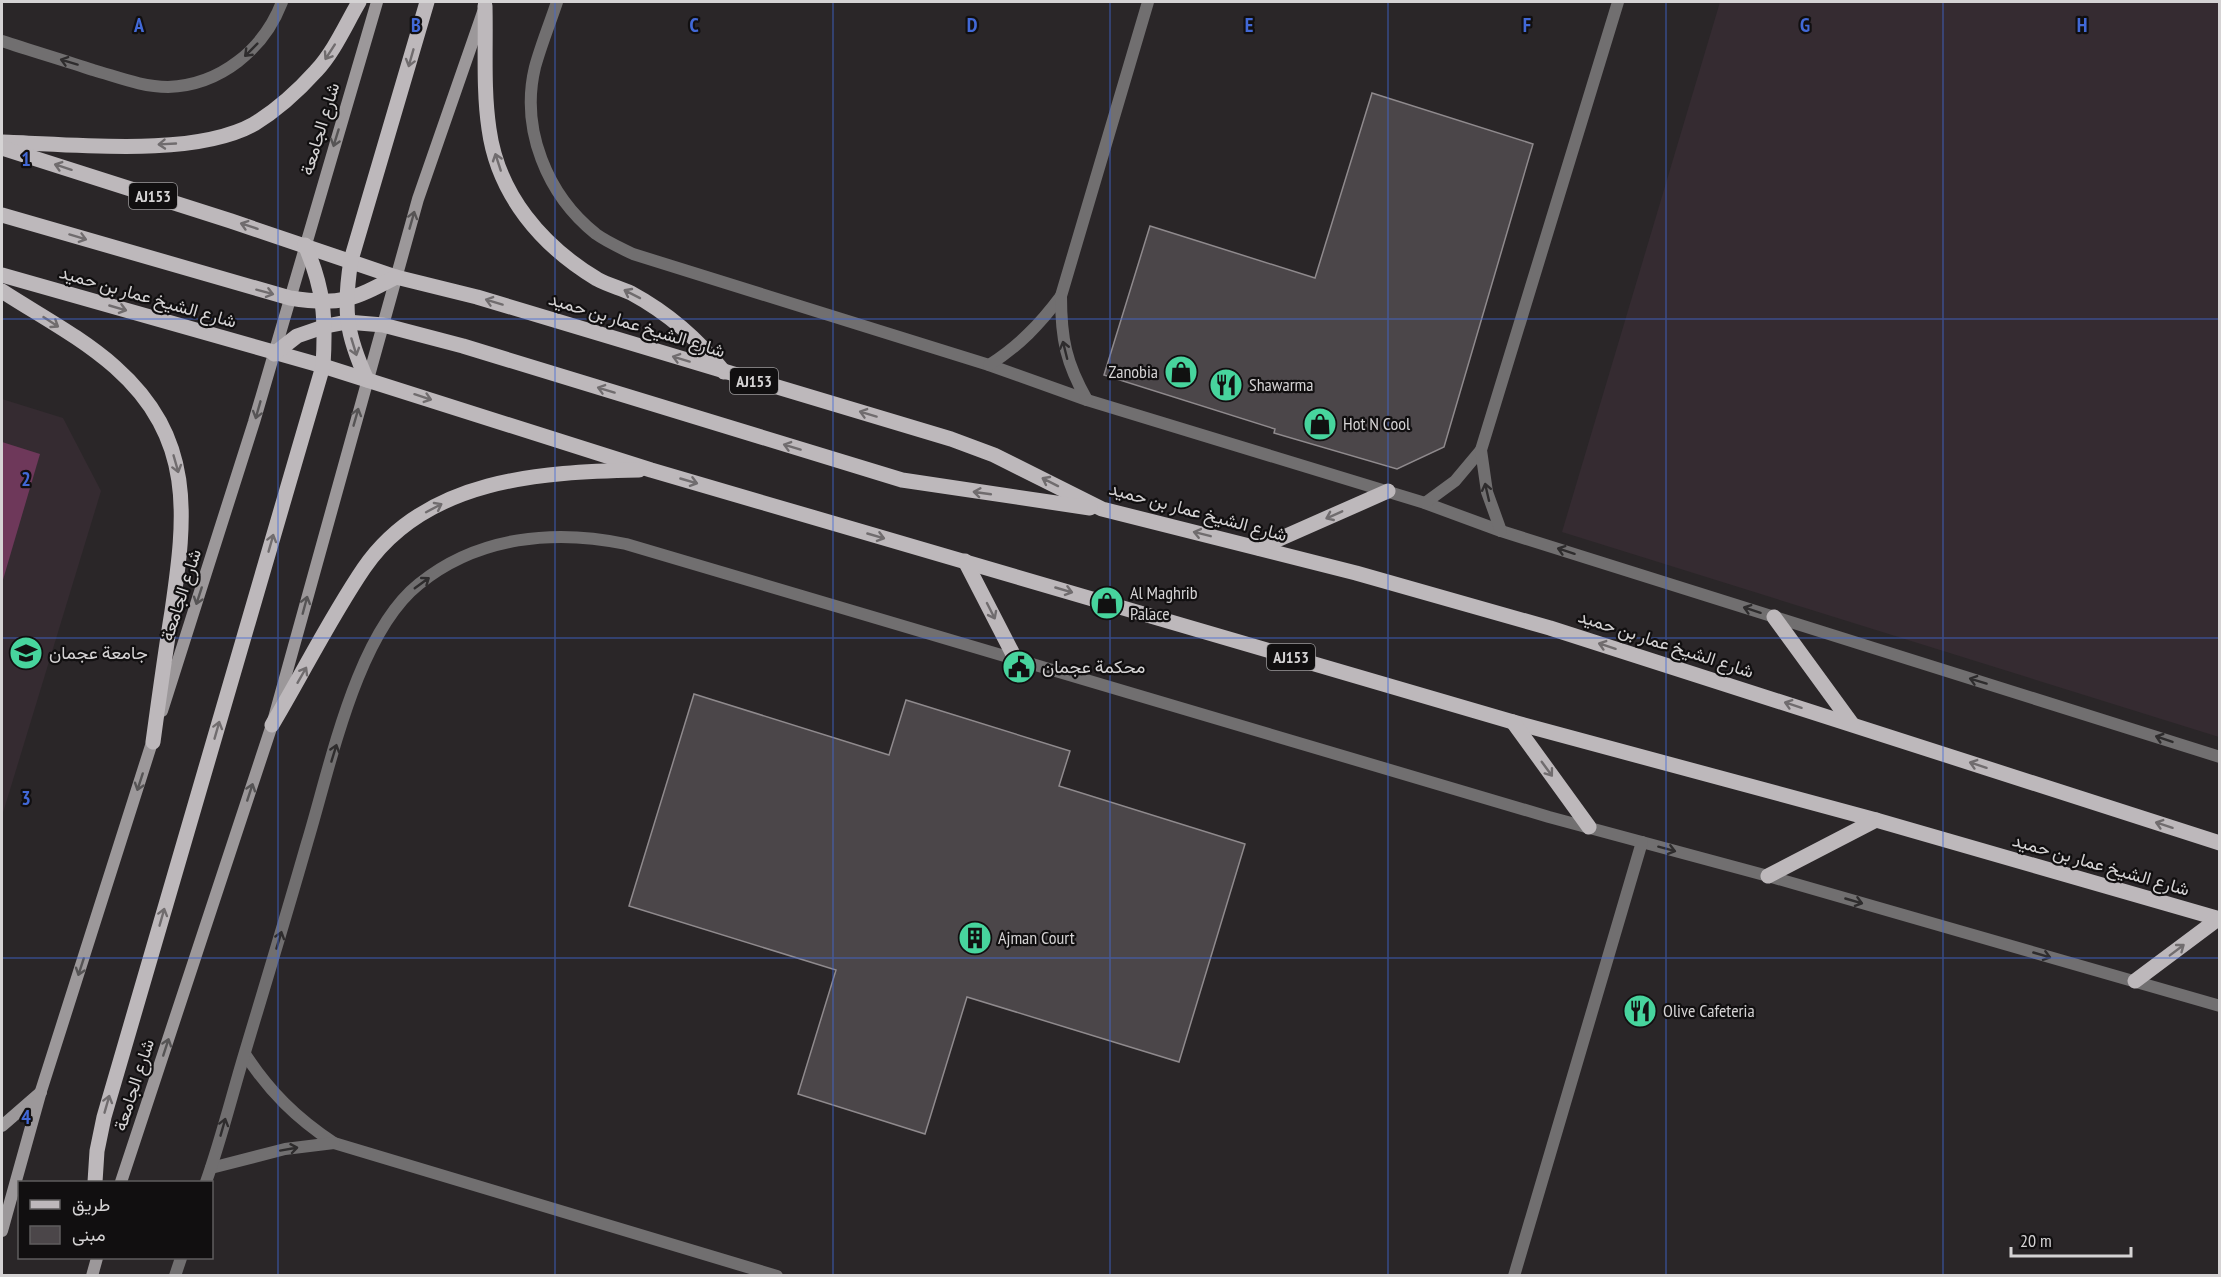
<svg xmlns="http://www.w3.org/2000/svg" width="2221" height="1277" font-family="'PT Sans Narrow',Vazirmatn,sans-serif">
<rect width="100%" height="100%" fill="#2a2628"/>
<g fill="#352b31">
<path d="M1720 2H2219V737L1562 532Z"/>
<path d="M2 399 63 418 101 491 2 816Z"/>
</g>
<path fill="#6e385a" d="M2 442 40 454 2 583Z"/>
<g fill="#4b4649" stroke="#8f8a8d" stroke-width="1.5">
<path d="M1372 93 1533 144 1444 447 1397 469 1274 433 1275 429 1104 375 1150 226 1315 278Z"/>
<path d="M694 694 889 755 906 700 1070 751 1059 786 1245 844 1179 1062 967 997 925 1134 798 1094 836 970 629 906Z"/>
</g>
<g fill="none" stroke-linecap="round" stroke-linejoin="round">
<g stroke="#716f70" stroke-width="12">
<path d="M557 2C550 23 541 45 535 67 520 129 547 195 596 234 607 242 621 248 633 254L989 365 1087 400 1425 503 1501 531 2220 757"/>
<path d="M2 41C32 51 63 60 93 70 118 77 142 87 168 87 221 85 264 49 282 2"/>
<path d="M989 365C1019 346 1040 324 1061 296"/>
<path d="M1087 400C1066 363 1061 339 1061 296L1148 2"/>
<path d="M1425 503 1455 481 1481 450"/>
<path d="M1501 531 1487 492 1481 450 1618 2"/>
<path d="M245 1054C269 1091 296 1118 334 1143L777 1276"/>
<path d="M211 1168 285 1149 334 1143"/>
<path d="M206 1182C221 1140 232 1095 245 1052 266 982 287 913 307 843 330 768 356 634 419 584 478 536 555 529 626 544L1549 817 1768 876 2220 1006"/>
<path d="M175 1276 181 1258"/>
<path d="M1514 1276 1642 842"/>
</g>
<g stroke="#9c989a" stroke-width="12">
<path d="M162 711 254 422 377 2"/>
<path d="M2 1126 41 1092"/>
<path d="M121 1182 272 725 418 199 483 12"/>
<path d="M2 1231 41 1091 155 733"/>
<path d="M92 1276 97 1258"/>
</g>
<g stroke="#bdb8bb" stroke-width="15">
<path d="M485 6C486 46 483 89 489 129 498 195 542 246 597 279 608 285 620 288 631 293 668 313 698 339 724 372"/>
<path d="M2 142C71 144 193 158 254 124 277 110 298 91 316 71 334 52 346 24 359 2"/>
<path d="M2 148 231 221 396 277 477 297 951 439 994 455 1102 509 1356 573 1550 628 2220 843"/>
<path d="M2 215 290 298C340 306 352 300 396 277"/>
<path d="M2 275 323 366 651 470 1513 722 1876 820 2220 919"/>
<path d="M2 291C39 315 81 337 115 367 195 438 186 515 172 611 165 654 159 698 153 742"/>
<path d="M274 354 297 336 326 326 347 322 383 325 463 346 902 480 1090 508"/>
<path d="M367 380C346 334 343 310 351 260L427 2"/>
<path d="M1259 548 1388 491"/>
<path d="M965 561 1016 660"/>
<path d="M1774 617 1852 724"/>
<path d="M1513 722 1589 827"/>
<path d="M272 725C303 673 330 618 364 568 426 478 541 472 639 470"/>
<path d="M1768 876 1876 820"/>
<path d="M2135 981 2218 919"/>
<path d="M95 1182 97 1151 104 1117 323 366C326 318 324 289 305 245"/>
</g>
</g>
<defs><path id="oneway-shaft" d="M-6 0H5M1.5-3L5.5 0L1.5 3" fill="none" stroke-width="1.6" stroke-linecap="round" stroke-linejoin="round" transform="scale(1.5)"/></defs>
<g stroke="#2e2c2d">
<use href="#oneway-shaft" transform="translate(251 50) rotate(135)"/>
<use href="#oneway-shaft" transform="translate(69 62) rotate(-163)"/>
<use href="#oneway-shaft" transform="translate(1065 350) rotate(-104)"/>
<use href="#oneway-shaft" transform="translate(1487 492) rotate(-103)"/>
<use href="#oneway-shaft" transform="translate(1566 551) rotate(-162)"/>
<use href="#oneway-shaft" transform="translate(422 583) rotate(-36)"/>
<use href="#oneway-shaft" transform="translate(1752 610) rotate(-162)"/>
<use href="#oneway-shaft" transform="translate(1978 681) rotate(-163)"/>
<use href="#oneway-shaft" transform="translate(2164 739) rotate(-161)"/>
<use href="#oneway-shaft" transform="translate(334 753) rotate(-73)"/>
<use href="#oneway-shaft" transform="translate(1667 849) rotate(15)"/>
<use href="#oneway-shaft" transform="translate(1854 901) rotate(16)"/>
<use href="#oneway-shaft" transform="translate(279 940) rotate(-73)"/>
<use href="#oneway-shaft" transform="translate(2042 955) rotate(16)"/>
<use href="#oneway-shaft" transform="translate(223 1127) rotate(-74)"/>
<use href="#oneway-shaft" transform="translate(289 1149) rotate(-10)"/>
</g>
<g stroke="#706c6e">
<use href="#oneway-shaft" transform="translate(330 52) rotate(123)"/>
<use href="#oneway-shaft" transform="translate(411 58) rotate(106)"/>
<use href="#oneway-shaft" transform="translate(167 144) rotate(177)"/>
<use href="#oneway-shaft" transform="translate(498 162) rotate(-108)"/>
<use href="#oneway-shaft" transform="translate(63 167) rotate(-162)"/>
<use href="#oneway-shaft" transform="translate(249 226) rotate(-162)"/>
<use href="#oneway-shaft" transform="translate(78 237) rotate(17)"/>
<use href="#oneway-shaft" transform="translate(265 292) rotate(15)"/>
<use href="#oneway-shaft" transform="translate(632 294) rotate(-153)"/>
<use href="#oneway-shaft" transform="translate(494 302) rotate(-163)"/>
<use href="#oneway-shaft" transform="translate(118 308) rotate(16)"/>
<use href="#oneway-shaft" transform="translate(51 322) rotate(33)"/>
<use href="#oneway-shaft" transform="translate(354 347) rotate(73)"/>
<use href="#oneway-shaft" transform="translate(681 359) rotate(-163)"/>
<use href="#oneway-shaft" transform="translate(606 390) rotate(-163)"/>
<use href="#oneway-shaft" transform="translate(423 397) rotate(18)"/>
<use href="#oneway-shaft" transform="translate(868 414) rotate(-163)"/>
<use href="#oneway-shaft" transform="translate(792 447) rotate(-163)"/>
<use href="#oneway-shaft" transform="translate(176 464) rotate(74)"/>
<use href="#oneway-shaft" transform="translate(689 481) rotate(16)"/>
<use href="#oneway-shaft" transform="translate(1050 482) rotate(-153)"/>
<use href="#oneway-shaft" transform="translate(982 493) rotate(-172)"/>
<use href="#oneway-shaft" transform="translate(434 508) rotate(-28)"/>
<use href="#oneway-shaft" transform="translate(1334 515) rotate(156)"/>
<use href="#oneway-shaft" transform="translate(1202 534) rotate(-166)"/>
<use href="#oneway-shaft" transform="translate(876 536) rotate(16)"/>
<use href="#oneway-shaft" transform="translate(271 543) rotate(-74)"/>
<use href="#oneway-shaft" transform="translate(1064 590) rotate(16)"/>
<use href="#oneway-shaft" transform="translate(991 611) rotate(63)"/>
<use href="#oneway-shaft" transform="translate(1607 646) rotate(-162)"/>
<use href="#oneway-shaft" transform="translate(302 675) rotate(-60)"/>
<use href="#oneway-shaft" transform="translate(1793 705) rotate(-162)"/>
<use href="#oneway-shaft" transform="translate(217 730) rotate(-74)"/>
<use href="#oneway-shaft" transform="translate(1978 765) rotate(-162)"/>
<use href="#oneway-shaft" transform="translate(1547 769) rotate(54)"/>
<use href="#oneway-shaft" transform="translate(2164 825) rotate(-162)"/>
<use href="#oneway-shaft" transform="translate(162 917) rotate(-74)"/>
<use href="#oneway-shaft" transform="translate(2177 950) rotate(-37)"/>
<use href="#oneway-shaft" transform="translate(107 1104) rotate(-74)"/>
</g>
<g stroke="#565455">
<use href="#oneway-shaft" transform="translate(336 138) rotate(107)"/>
<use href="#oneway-shaft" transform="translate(412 220) rotate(-74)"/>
<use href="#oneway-shaft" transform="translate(258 410) rotate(106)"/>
<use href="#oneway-shaft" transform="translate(356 417) rotate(-74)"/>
<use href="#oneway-shaft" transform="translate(199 596) rotate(108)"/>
<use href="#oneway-shaft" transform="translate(305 605) rotate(-75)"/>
<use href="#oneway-shaft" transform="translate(140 782) rotate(108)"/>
<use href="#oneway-shaft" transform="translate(250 792) rotate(-72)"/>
<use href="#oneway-shaft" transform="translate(81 967) rotate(108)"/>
<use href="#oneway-shaft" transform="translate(166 1047) rotate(-72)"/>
</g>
<path fill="none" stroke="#4269d7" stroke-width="1.5" stroke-opacity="0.55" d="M278 2V1276M555 2V1276M833 2V1276M1110 2V1276M1388 2V1276M1666 2V1276M1943 2V1276M2 319H2220M2 638H2220M2 958H2220"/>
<defs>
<symbol id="shop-disc" viewBox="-11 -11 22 22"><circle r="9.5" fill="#47d49d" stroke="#110f10"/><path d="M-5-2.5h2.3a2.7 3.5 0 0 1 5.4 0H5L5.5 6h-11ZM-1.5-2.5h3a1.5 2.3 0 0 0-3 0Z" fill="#111"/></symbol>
<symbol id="restaurant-disc" viewBox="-11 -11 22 22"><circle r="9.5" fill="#47d49d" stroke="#110f10"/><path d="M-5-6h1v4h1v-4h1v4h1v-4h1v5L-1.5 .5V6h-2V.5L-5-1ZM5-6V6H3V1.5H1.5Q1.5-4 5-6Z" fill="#111"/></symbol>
<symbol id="university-disc" viewBox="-11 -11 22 22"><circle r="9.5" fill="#47d49d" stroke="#110f10"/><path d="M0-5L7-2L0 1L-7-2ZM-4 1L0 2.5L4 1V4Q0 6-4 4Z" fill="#111"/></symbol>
<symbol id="civic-disc" viewBox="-11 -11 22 22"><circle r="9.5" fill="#47d49d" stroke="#110f10"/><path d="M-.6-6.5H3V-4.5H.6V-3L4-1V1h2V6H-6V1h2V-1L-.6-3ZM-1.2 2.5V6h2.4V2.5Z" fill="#111"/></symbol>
<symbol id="building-disc" viewBox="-11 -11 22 22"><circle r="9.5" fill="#47d49d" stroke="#110f10"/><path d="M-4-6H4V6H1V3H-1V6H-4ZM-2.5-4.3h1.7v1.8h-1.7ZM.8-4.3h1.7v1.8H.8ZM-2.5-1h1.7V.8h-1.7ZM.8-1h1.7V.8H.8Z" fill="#111"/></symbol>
</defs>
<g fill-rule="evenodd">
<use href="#shop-disc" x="1162" y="353" width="38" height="38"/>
<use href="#restaurant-disc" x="1207" y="366" width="38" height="38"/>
<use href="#shop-disc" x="1301" y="405" width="38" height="38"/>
<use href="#shop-disc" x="1088" y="584" width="38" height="38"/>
<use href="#university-disc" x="7" y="634" width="38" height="38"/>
<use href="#civic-disc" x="1000" y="648" width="38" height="38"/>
<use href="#building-disc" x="956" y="919" width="38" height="38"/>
<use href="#restaurant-disc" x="1621" y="992" width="38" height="38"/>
</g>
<g text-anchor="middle" stroke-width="4.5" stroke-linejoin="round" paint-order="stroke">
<g fill="#110f10" stroke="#9a9899" stroke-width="1.5">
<rect x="129" y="183" width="48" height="26" rx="4.5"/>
<rect x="730" y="368" width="48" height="26" rx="4.5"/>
<rect x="1267" y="644" width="48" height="26" rx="4.5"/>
</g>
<g font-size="16" font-weight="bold" fill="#d5d3d4">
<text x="153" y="202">AJ153</text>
<text x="754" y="387">AJ153</text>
<text x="1291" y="663">AJ153</text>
</g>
<g font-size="18" fill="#d5d3d4" stroke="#110f10">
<text transform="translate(320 129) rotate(-73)" y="6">شارع الجامعة</text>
<text transform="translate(148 297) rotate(16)" y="6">شارع الشيخ عمار بن حميد</text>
<text transform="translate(637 325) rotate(17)" y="6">شارع الشيخ عمار بن حميد</text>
<text transform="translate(1198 512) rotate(15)" y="6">شارع الشيخ عمار بن حميد</text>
<text transform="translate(181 595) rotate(-72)" y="6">شارع الجامعة</text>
<text transform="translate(1666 644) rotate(18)" y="6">شارع الشيخ عمار بن حميد</text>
<text transform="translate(2101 865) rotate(16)" y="6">شارع الشيخ عمار بن حميد</text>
<text transform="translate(134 1085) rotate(-72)" y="6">شارع الجامعة</text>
</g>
<g font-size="18" fill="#d5d3d4" stroke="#110f10" text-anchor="start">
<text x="1158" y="378" text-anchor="end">Zanobia</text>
<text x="1249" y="391">Shawarma</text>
<text x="1343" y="430">Hot N Cool</text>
<text x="1130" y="599">Al Maghrib<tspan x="1130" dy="21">Palace</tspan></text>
<text x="49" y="659">جامعة عجمان</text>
<text x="1042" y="673">محكمة عجمان</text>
<text x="998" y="944">Ajman Court</text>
<text x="1663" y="1017">Olive Cafeteria</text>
</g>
</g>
<g font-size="20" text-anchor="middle" font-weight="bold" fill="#4269d7" stroke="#110f10" stroke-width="4.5" stroke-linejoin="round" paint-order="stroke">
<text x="139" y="32">A</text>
<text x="416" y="32">B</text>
<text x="694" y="32">C</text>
<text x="972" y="32">D</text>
<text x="1249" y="32">E</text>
<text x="1527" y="32">F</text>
<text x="1805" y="32">G</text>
<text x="2082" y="32">H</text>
<text x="26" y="166">1</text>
<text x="26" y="486">2</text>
<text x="26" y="805">3</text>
<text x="26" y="1124">4</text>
</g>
<rect width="2221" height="1277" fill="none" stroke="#d5d3d4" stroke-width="6"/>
<rect x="18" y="1181" width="195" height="78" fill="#110f10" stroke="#5f5d5e" stroke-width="1.5"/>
<rect x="30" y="1200" width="30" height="9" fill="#bdb8bb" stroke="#5f5d5e" stroke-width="1.5"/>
<text x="72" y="1211" font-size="18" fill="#d5d3d4">طريق</text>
<rect x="30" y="1226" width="30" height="18" fill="#4b4649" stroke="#5f5d5e" stroke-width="1.5"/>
<text x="72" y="1241" font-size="18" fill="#d5d3d4">مبنى</text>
<path d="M2011 1247v9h120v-9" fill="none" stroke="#d5d3d4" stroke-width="3"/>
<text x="2020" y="1247" font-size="18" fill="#d5d3d4" stroke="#110f10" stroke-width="4.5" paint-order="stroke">20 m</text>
</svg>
